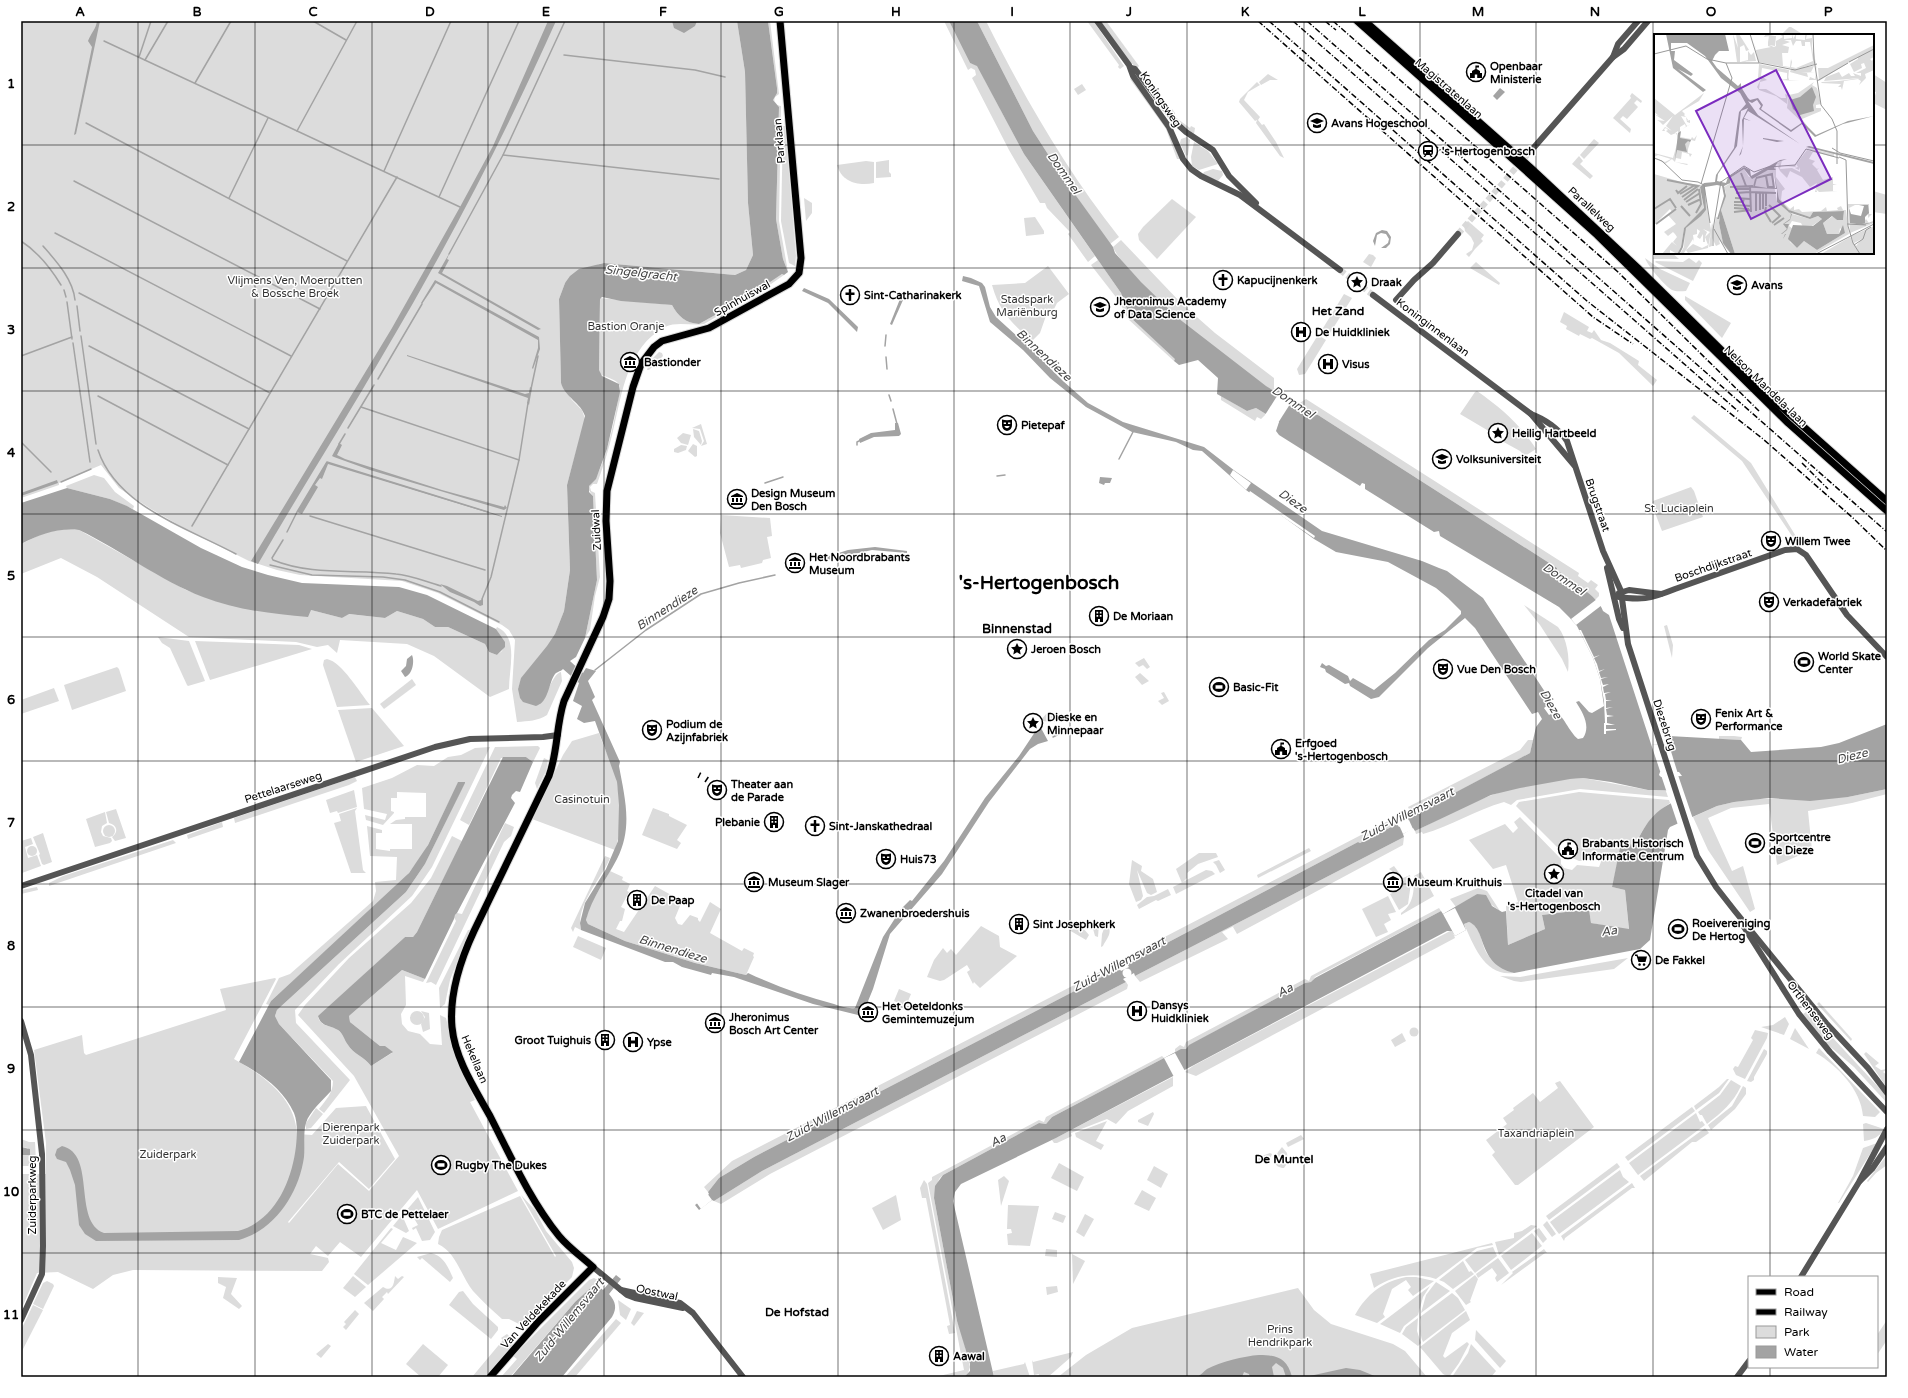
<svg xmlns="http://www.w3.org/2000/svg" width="1908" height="1398" font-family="'Varela Round',sans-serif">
<rect width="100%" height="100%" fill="#fff"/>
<g fill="#dcdcdc">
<path d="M21 21H737L745 72 748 203 753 255 746 270 735 275 604 263 599 264 565 283 559 299 561 383 572 400 582 410 585 419 567 485 570 570 564 611 553 640 521 680 518 689 539 705C546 698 553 673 561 672L562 681 547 715C538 721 528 721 517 722L512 689 515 640 509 630 502 625 438 593 402 581 300 575 277 570 249 561 189 531 151 509 119 488 101 465 59 483V485L21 498Z"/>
<path d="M768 21H770L779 94 775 97C773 102 776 105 781 106L779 221 788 272 783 259 776 219 779 107 773 100 777 88Z"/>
<path d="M944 21H949L970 63 977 65 1024 154 1095 256 1088 262 1068 234 1070 232 1047 208 1045 203H1040L1009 150 972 78 976 75 975 70 971 68 968 70Z"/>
<path d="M977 21H986C1024 97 1066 170 1119 237L1110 244 1064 179 1033 131Z"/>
<path d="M1087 21H1093L1096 25 1124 66 1120 69 1118 67 1119 65Z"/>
<path d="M1100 21H1106L1139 66 1137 68 1128 60Z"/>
<path d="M1789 27H1791L1804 35H1781Z"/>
<path d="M1268 74 1278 80H1270L1261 85 1259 82Z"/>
<path d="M1873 74 1887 83V110L1873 103 1876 92 1873 91Z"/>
<path d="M1131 78 1167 129 1180 159H1177L1166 129 1130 79Z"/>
<path d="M1257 82 1260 85 1248 92 1244 100 1260 117 1258 120 1262 125 1264 124 1276 142 1284 158 1280 156 1256 123 1257 120 1255 121 1239 102 1240 99Z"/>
<path d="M1082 84 1086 90 1078 95 1074 89Z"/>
<path d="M1632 93 1642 101 1641 103 1637 100 1634 103 1638 107 1627 119 1623 116 1620 119 1631 129 1630 133 1613 118 1631 98 1630 96Z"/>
<path d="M1172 109 1175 113V117L1190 128 1191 126 1195 128 1194 134 1175 119 1170 112Z"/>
<path d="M783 126H785L796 256 795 266 789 263 781 221Z"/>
<path d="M1187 137 1190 140 1188 155 1186 156 1180 143 1181 139Z"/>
<path d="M1594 139 1599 143 1584 159 1580 155Z"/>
<path d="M1194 142 1208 151 1218 164 1199 170 1192 166 1191 157Z"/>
<path d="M1579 156 1583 161 1580 164 1593 176 1590 179 1572 164Z"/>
<path d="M889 160V172L891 174V177L876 178V162Z"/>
<path d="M866 161 874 162V183C859 186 842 183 837 165Z"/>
<path d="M1213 169 1222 171 1223 175 1218 181 1203 174 1204 172Z"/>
<path d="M1873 191 1887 195V214L1873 212Z"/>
<path d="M804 198 812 203V213L806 221Z"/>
<path d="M1172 199 1196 217 1157 259 1139 240 1138 234 1143 227Z"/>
<path d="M1035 217 1044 231V234L1026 236 1024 218Z"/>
<path d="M1468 221 1484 235 1481 239 1483 241 1475 249 1469 257 1466 254 1472 250 1474 243 1471 237 1465 231 1464 225Z"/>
<path d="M1121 240 1181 303 1215 333 1274 378V388L1280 392 1278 395C1227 359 1175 320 1133 274 1126 265 1117 257 1113 247Z"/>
<path d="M1655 253H1672L1679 259H1653Z"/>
<path d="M1369 254 1373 255 1376 258 1371 267 1363 262Z"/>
<path d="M1645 258 1660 269 1690 283 1686 291C1682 291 1676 292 1672 290 1665 286 1647 265 1645 258Z"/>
<path d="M1689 258 1696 263 1699 260 1702 263 1693 281 1655 262 1656 261 1683 262Z"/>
<path d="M1098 260 1121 293 1130 317 1176 359 1174 361 1128 319 1119 301 1091 265Z"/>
<path d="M1476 262 1500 283 1499 285 1470 268Z"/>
<path d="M1048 266 1069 294 1057 303 1053 311 1047 313 1040 333 1032 341C1011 322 1000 313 992 285L1025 283Z"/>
<path d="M782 274 784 275 758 293 704 324C691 326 677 321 665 327 627 347 622 394 613 431 609 449 603 467 597 484H593L590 487 591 491 595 493 600 577 595 596 590 630 585 638 597 580 593 496 588 489 590 484C605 474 618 406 620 386 617 379 607 378 600 374L599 370 600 298 672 305C678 316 685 323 699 324L751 295Z"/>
<path d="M1344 294 1352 298 1327 338 1320 333Z"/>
<path d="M1685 296 1731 323 1722 338 1685 300Z"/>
<path d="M1564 312 1589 327 1587 331 1592 333 1594 330 1601 340 1610 343 1639 361 1638 365 1657 380 1653 386 1619 353 1592 338 1590 339 1580 334 1579 336 1566 329 1567 326 1560 322Z"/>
<path d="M1318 335 1326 340 1305 374 1299 375 1297 369Z"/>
<path d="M659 352 662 353 663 356 649 370H647L650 361Z"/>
<path d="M1477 391C1501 408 1520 424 1536 449L1525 456 1520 451 1500 440 1506 431 1497 425 1491 434 1487 430 1460 414 1475 392Z"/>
<path d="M1221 396 1247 411 1256 408 1266 414 1261 419 1257 417 1255 421 1221 400Z"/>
<path d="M1306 399 1579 573 1578 576 1588 583 1591 580 1598 585 1595 589 1599 593V596L1595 600 1584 589 1557 570V568L1318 415H1314L1291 402 1293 401 1298 404Z"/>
<path d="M1694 415 1751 463 1797 538 1794 539 1742 461 1691 418Z"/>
<path d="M701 424 707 444 701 446 704 441 700 429 692 428Z"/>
<path d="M693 429 699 431 702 441 701 445 694 437Z"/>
<path d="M683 433 691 435 688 445 681 443 677 438Z"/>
<path d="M693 444 697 446V456L695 457 688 451Z"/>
<path d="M681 445 687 446 686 450 678 453 674 452V449Z"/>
<path d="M94 475 104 478 115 492 134 506 133 509 110 499 67 488 66 486Z"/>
<path d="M1691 487 1694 491 1703 517 1662 531 1652 505 1653 501Z"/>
<path d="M721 515 770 518 772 536 767 537 771 558 763 560 762 563 741 568 740 565 729 567 720 533Z"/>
<path d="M65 529 79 530 186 590 219 602 260 611 311 610 342 618 348 614 385 618 397 611 423 619 435 627H448L485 644 489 652 497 655 502 651 505 643 496 629 497 627C519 637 509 668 509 689L490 697 434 656 407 644 340 640 337 653 328 645 317 647 296 642 189 637 97 577 61 558 21 574V544L46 532Z"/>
<path d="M1524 605 1558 627C1567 638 1570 658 1568 672L1562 659 1540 625Z"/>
<path d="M1667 625 1673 645 1672 658 1664 626Z"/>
<path d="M158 637 189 641 205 681 188 686 187 685 170 648 162 643Z"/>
<path d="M195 641 299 645 312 649 210 680Z"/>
<path d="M1144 658 1150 667 1147 669 1143 665 1139 667 1135 663Z"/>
<path d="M327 659C342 662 360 693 370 705L337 707 323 665 324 660Z"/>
<path d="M117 667 119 669 126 691 72 710 64 685Z"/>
<path d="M1140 673 1149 681 1142 685 1135 677Z"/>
<path d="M412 679 416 685 384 709 380 704Z"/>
<path d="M54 688 59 701 21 714V700Z"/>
<path d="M1164 692 1169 701 1162 705 1158 701 1164 698 1161 693Z"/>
<path d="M372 708 404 746 356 762 338 710Z"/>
<path d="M1046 714H1053L1057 722 1040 721Z"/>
<path d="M599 733C604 749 614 765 617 782 620 801 622 832 615 850L532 819 563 755 572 741Z"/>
<path d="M1719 736H1734L1742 737 1741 740 1719 739Z"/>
<path d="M1528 740H1533L1530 753 1408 818 1406 816 1409 809 1408 807 1520 750Z"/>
<path d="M538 746 540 748 533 762 526 757 501 758 469 825 460 820 495 747Z"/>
<path d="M490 747 432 867 412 896 339 964 295 1010 296 1023 350 1080 324 1113 319 1109C326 1100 333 1093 333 1081L279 1024 275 1016 277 1010 406 892 425 864 464 784 458 783 424 853 405 878 271 1001 269 1005 266 1004 279 978 290 974 373 901 376 891 375 882 396 880 397 857 370 856 367 826 382 830V833H376V849L390 851V849H412V824H390L396 820 405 819V817H426V793L397 792V798H391V811L394 812V813L383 825 366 820 365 815 385 820 387 814 364 809 362 788 392 778 417 765 434 766 448 757 461 755 475 748Z"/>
<path d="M544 758 548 760 546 771 537 789 535 783Z"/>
<path d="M355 777 357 781 349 785 235 823 234 818Z"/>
<path d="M1583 778 1648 790 1666 791 1668 797 1580 789 1517 800 1511 805 1504 802C1476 810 1451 826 1423 834L1422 832 1416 834 1415 831C1440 819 1466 804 1492 795 1520 785 1553 779 1583 778Z"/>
<path d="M1887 789V794L1852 803 1808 811 1812 850 1777 865 1769 804 1731 808 1708 818 1732 871 1743 866 1755 909 1750 912 1708 850 1693 817 1717 806 1734 802 1758 799 1848 797Z"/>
<path d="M354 790 357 807 338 813 337 811 330 813 326 800Z"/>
<path d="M1579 792 1669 800 1670 803C1651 816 1645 825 1635 845L1622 843 1612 887 1625 890 1629 930 1591 923 1589 909 1542 915 1545 929 1508 945 1506 906 1518 902 1506 865 1493 869 1469 840 1505 824 1513 833 1518 828 1514 822 1520 817 1561 859V864L1564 868 1572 870 1577 865 1599 867 1602 859 1579 861 1564 854 1516 806 1519 802Z"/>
<path d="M357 808 355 811 363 870 366 873H351L334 823 341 821 339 814Z"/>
<path d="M653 808 669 814V816L687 825 677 840 681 843 677 849 642 835Z"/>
<path d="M116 809 126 838 115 841 112 837C119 832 117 825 109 823L106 812Z"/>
<path d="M105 812 107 823 102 826 101 832 103 836 111 838 112 841 110 843 95 847 86 819Z"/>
<path d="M1393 820 1397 824 1360 843 1358 842 1127 964 1125 960 1126 957 1388 821Z"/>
<path d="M222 822 223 827 188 839 187 835Z"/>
<path d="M505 823 514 827 511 836 504 842 436 985 431 982 426 983 456 921 454 917 455 915 457 913 462 914Z"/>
<circle cx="109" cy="831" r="6"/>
<path d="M43 833 52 862 44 865 42 864 39 855 40 854 33 837Z"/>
<path d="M452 836 462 841 417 932 413 937H405L318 1017C321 1027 330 1025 338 1030 343 1033 344 1040 348 1045 353 1054 365 1057 371 1066L392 1053 380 1046 350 1022 349 1016 402 970 425 979 423 982 405 976 406 1005 401 1014 402 1024 408 1031 420 1034 430 1044 442 1045 440 1015 446 1018 454 1051 475 1100 470 1102 518 1191 438 1229 417 1190 361 1257 340 1242 328 1256 316 1246 310 1254 328 1258 329 1262 322 1271 133 1270 113 1275 93 1289 58 1272 37 1273 21 1310V1174H46V1143L34 1050 82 1035 84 1053 86 1055 226 1010 220 989 275 978 276 979 234 1059C264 1076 295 1097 297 1134L312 1135 336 1108 366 1106 395 1159 369 1189 339 1162 288 1222 289 1223 338 1164 369 1191 399 1156 354 1076 298 1015 305 1005 349 958 411 903 431 878Z"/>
<path d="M1404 837 1403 845 1237 934 1233 927 1234 926 1222 932 1228 939 1140 982 1135 976Z"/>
<path d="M31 838 33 844 25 847 28 858 37 855 41 866 22 873 21 841Z"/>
<path d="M173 840 176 843 49 886V883L63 876Z"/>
<circle cx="32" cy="851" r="5"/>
<path d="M1309 848 1311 851 1258 878 1257 875Z"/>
<path d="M1199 853H1216L1218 857 1198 864 1187 873V878L1182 883 1176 869Z"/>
<path d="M605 856 610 858C601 880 575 905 581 930L575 927 573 932 571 928Z"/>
<path d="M1132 860 1142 866 1141 871 1153 879 1157 892 1151 895 1147 893 1137 870 1143 896 1141 900 1136 902 1129 884Z"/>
<path d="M1219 860 1225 870 1220 873 1216 865 1213 862Z"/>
<path d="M1394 866 1403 878 1410 875 1411 883 1408 904 1399 910 1390 894 1397 891 1398 875 1389 869Z"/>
<path d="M1206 870 1212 871 1215 874 1176 894 1173 887Z"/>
<path d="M610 871 623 877 622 880 630 884 627 891 629 892 621 907 625 909 622 921H620L616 929 624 932 655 886 682 901 675 918 678 924 682 925 690 915 698 918V920L700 922 710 902 721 909 710 933 742 951 744 948 754 953 753 956 754 957 746 975 695 963 625 941 588 924 586 920 589 907Z"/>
<path d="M1421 872 1434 896 1401 915V913C1414 904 1414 891 1414 876Z"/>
<path d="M37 887 38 890 21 894V890Z"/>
<path d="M1478 888 1487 891 1500 911 1477 894 1456 907 1450 899Z"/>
<path d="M1168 889 1171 895 1158 901 1156 900 1139 909 1137 905 1147 897 1154 896Z"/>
<path d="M1388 896 1396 912 1388 914 1391 920 1384 924 1388 932 1376 937 1362 909Z"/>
<path d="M1439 908 1441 911 1315 977 1312 982 1305 983 1190 1045 1186 1049 1175 1052V1049L1180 1045 1184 1047 1186 1042 1305 979 1309 981 1311 976Z"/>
<path d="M1469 922C1481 927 1481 942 1486 952 1490 960 1506 971 1514 973 1485 977 1474 946 1464 924Z"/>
<path d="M1099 923 1098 937 1095 936 1092 925Z"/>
<path d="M1106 923C1114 932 1107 938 1103 946L1101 947 1102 934Z"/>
<path d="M981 926 999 936 1000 947 1017 956 980 988 974 982 973 984 967 972 970 970 967 965 944 980 940 981 927 977 934 960 943 948 947 953 951 949 956 955Z"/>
<path d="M1083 928 1089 935 1086 940 1069 930Z"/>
<path d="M468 930H470L450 980 445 1004 440 1008 439 988Z"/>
<path d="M1452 930 1455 938 1196 1076 1185 1072 1193 1066Z"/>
<path d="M578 936 606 948 601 960 573 947Z"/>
<path d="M1628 958 1614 969 1521 982 1514 981 1500 976 1520 977Z"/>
<path d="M1115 964 1119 968 754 1157 719 1178 708 1192 704 1187 732 1161Z"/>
<path d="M1126 982 1128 985 1127 989 770 1174 721 1204 714 1201 762 1171Z"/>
<path d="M899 989 911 994 906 1006 894 1001Z"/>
<path d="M1819 1002 1852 1039 1851 1041 1817 1004Z"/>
<path d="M421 1011 429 1013 430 1029 423 1032 421 1024 425 1017Z"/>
<path d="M1808 1011 1882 1091 1887 1098V1103L1854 1067 1827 1044 1803 1014Z"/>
<circle cx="417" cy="1018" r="7"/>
<path d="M1785 1017 1789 1024 1784 1035 1761 1027 1773 1025Z"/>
<circle cx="1414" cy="1032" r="4.5"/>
<path d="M1795 1028 1809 1049 1790 1039Z"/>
<path d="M1755 1030 1768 1033 1767 1038 1745 1079 1736 1075 1733 1069 1735 1066 1738 1067 1753 1040 1751 1038Z"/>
<path d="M1402 1033 1406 1041 1395 1047 1391 1040Z"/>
<path d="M1819 1048 1880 1112 1875 1117 1863 1116C1861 1090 1838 1066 1816 1053Z"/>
<path d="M1764 1049 1767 1051V1054L1754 1077V1080L1751 1082 1747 1081Z"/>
<path d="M1866 1052 1879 1063 1875 1066 1881 1070 1887 1069 1883 1072 1887 1075V1088L1864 1054Z"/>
<path d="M1162 1056 1164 1058 1052 1117 1046 1124 1039 1123 943 1175 939 1179 934 1198 957 1321 962 1334 970 1367 968 1373 964 1377H935L964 1370 928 1183 932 1180V1177L1039 1120 1044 1122 1046 1117Z"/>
<path d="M1173 1077V1086L1128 1111 1116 1124 1107 1119 1071 1133 1072 1136 1057 1143H1054L1052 1140Z"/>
<path d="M1727 1079H1729L1719 1093 1696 1110 1694 1106 1719 1087Z"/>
<path d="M1731 1080 1741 1086C1733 1103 1722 1112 1707 1124L1702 1115H1700L1698 1112 1720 1095Z"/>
<path d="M1560 1081 1594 1127 1518 1185H1515L1492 1155 1495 1152 1486 1140 1507 1124 1503 1118 1514 1110 1513 1108 1533 1093 1540 1102 1558 1088 1555 1083Z"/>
<path d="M1743 1086 1746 1088V1094L1735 1109 1711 1130 1708 1125 1732 1106Z"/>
<path d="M1692 1107 1695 1111 1628 1161 1625 1157Z"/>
<path d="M316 1108 323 1114 311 1128 306 1129V1123Z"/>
<path d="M1153 1112 1154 1114 1148 1126 1138 1122V1120Z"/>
<path d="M1696 1113 1700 1122 1702 1121 1705 1125 1638 1175 1629 1163Z"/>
<path d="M1107 1121 1096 1141 1104 1145 1101 1150 1076 1137 1075 1133Z"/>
<path d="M1866 1123 1884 1129C1880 1137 1872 1140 1864 1141L1863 1124Z"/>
<path d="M1705 1128 1709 1133 1696 1142H1692L1644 1181 1640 1176Z"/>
<path d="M1301 1135 1304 1139 1288 1147 1286 1143Z"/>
<path d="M21 1139 29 1142H35L36 1162 32 1166H21V1155H30L28 1148 21 1147Z"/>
<path d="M1877 1143 1839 1203H1838L1853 1176 1863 1148Z"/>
<path d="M1282 1147 1287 1153 1288 1162 1284 1168C1279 1168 1276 1166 1274 1161L1278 1152Z"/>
<path d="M1270 1153 1272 1154 1269 1162 1254 1161V1159Z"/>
<path d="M1887 1155 1886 1161 1887 1165 1876 1173 1868 1182 1867 1181Z"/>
<path d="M1059 1163 1084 1177 1077 1191 1051 1178Z"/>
<path d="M1617 1163 1620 1167 1549 1220 1546 1216Z"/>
<path d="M1154 1166 1168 1174 1161 1188 1147 1180Z"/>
<path d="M1620 1170 1623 1177 1629 1182 1559 1234 1550 1222Z"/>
<path d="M1004 1176 1009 1181 1001 1206 998 1180Z"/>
<path d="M924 1180 927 1184 955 1333 949 1334 947 1326 950 1325 926 1198H922L920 1188Z"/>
<path d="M1632 1183 1635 1188H1632L1565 1238 1564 1241 1561 1236Z"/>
<path d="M1142 1190 1156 1198 1149 1211 1134 1204Z"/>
<path d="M521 1195 535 1210 546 1231 572 1262 574 1268 572 1277 559 1290 551 1294 521 1325 509 1319H502C492 1310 482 1301 473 1291 461 1276 456 1252 438 1244L439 1237 442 1230 520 1196 555 1257 556 1256Z"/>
<path d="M896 1195 901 1220 883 1230 872 1208Z"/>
<path d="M418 1197 435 1232 430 1240 422 1241 416 1228 413 1230 412 1228 418 1225 412 1215 408 1217 405 1212Z"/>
<path d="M1008 1205 1039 1206 1030 1246 1008 1245 1007 1234 1012 1233 1011 1229H1007Z"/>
<path d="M1055 1212 1066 1216 1063 1223 1052 1219Z"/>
<path d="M1085 1214 1094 1219 1084 1237 1076 1232Z"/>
<path d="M402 1215 409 1231 406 1233 393 1226Z"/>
<path d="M1547 1221 1556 1234 1552 1237 1543 1225Z"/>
<path d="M1531 1225 1537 1226 1499 1255 1495 1242 1514 1238V1233L1522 1231Z"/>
<path d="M391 1228 393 1229 381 1243 396 1250 403 1237 417 1243 368 1285 354 1274Z"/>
<path d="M1539 1228 1547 1239 1543 1243 1534 1231Z"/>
<path d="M1532 1233 1542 1246 1511 1270 1501 1256Z"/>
<path d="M1492 1243 1493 1245 1477 1248 1436 1279C1413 1272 1394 1275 1374 1288L1370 1274Z"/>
<path d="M1493 1247 1497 1256 1475 1273 1465 1260 1477 1251Z"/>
<path d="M1046 1249 1057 1250V1257L1045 1256Z"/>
<path d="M1544 1249 1547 1253H1545L1501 1285 1513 1273 1512 1272Z"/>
<path d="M431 1253C444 1256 448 1267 453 1278L450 1282 422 1258 420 1260 417 1257Z"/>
<path d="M1072 1254 1085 1261 1073 1284Z"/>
<path d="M1498 1258 1509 1273 1497 1282 1495 1278 1497 1275 1492 1268 1478 1278 1476 1274Z"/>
<path d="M1463 1261 1469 1272 1471 1271 1474 1274 1453 1289 1444 1282 1439 1280Z"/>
<path d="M1475 1275 1478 1279 1470 1301 1471 1302 1466 1305 1455 1291Z"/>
<path d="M353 1276 366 1287 355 1297 343 1288Z"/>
<path d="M395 1276 398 1279 402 1276 404 1277 388 1294 387 1292 382 1297 384 1299 373 1311 364 1303 383 1287C393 1293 394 1283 395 1276Z"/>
<path d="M218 1277 237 1278 231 1294 242 1306 239 1309 223 1298 226 1287 218 1283Z"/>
<path d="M1406 1277H1416L1434 1281 1413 1296 1408 1290 1411 1287 1406 1280 1392 1289 1383 1314 1385 1317 1377 1323 1355 1315C1367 1294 1382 1282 1406 1277Z"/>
<path d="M594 1278 600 1281 575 1302 510 1377H501L517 1359 513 1356 589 1280Z"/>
<path d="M47 1281 53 1284 54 1286 43 1309 33 1304 43 1283Z"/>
<path d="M1436 1282 1450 1291 1421 1313 1426 1295Z"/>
<path d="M1057 1286 1058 1292 1047 1295 1046 1287Z"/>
<path d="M1430 1286 1423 1297 1418 1315 1404 1326 1400 1333 1380 1324Z"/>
<path d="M1298 1288 1314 1310 1331 1324 1393 1344 1405 1351 1427 1377H1058L1086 1355 1132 1328Z"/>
<path d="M463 1291 473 1304 498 1327V1330L491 1339 449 1305 459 1292Z"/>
<path d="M1452 1293 1458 1298 1465 1310 1423 1342C1418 1332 1423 1323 1420 1317Z"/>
<path d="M618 1300 631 1309 626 1320 620 1315Z"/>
<path d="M33 1305 43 1310 21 1353V1330Z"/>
<path d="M355 1310 359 1314 346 1330 343 1327 346 1324 344 1322Z"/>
<path d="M637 1311 644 1313 634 1326 631 1323Z"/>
<path d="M1466 1311 1470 1320 1452 1333 1443 1356 1445 1358 1467 1342 1469 1344 1459 1363 1449 1377 1443 1374 1420 1347Z"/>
<path d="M1418 1318 1417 1331 1421 1343 1418 1346 1402 1334 1406 1327Z"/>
<path d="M616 1319 621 1323 575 1377H565Z"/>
<path d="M1887 1320V1340L1877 1355V1335Z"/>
<path d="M1476 1330 1506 1361 1500 1368 1475 1340Z"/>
<path d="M507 1334 513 1340V1344L485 1377H472L503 1340 501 1338Z"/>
<path d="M328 1344 331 1346 321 1358 316 1354Z"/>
<path d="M423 1344 448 1365 438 1377H421L406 1364Z"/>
<path d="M1471 1344 1496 1371 1491 1377H1452L1468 1353Z"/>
<path d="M1073 1352 1071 1357 1048 1377H1038L1039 1374 1034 1375 1032 1360 1033 1362Z"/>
<path d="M1025 1362 1030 1377H994L993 1371 1024 1364Z"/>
</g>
<g fill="#a3a3a3" fill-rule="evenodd">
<path d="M97 21H100L76 134 74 135 92 47 88 41C91 33 96 29 97 21Z"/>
<path d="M548 21H556C505 135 448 245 384 353 343 424 299 493 258 564L251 561 392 328 460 207 493 146Z"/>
<path d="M672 21H697L695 26 684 33 674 28Z"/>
<path d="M737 21H768L777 88V93L773 100 779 107 776 219 783 259 788 272 784 275 782 274 751 295 699 324C685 323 678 316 672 305L621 301 602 297 600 299 599 370 602 376 619 384 620 392 607 449 596 479 589 486V492L593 496 597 580 585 638 576 657 570 661 583 673 586 668 596 671 588 681 595 697 592 700 620 762 619 766C625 799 633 827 617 859 606 880 592 897 586 920L588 924 625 941 695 963 746 975 748 973C776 986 804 996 834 1004 840 1006 848 1009 855 1008L883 937 901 909 910 900 912 901 944 861 985 798 1019 756 1037 729 1041 728 1048 741 1038 744 1030 749 989 802 942 874 890 934 873 989 864 1011 858 1015 813 1004 734 977 712 973 711 975 682 967 673 962H665L581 930 580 923 585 903 606 869 618 841 619 805 617 782 595 721 584 723 577 719 582 706 573 701 579 683 563 669C560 672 558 671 555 674 548 684 549 702 536 706L523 702 520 698 518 689 521 678 547 646 555 634 564 611 570 570 567 485 585 416C581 403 565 397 561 383L559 299 565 283 570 276 579 269 604 263 735 275 746 270 753 255 748 203 745 72Z"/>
<path d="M949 21H977L1033 131 1064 179 1113 247 1115 253 1141 282 1178 318 1266 386 1314 415H1318L1557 568V570C1569 579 1599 597 1603 611L1609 615 1651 744 1668 745 1669 736 1741 740 1751 752 1821 747 1839 743 1887 724V789L1848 797 1810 801 1769 798 1734 802 1717 806 1670 827 1668 830 1650 940 1640 949 1514 973C1477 964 1487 929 1469 922L1464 924 1466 930 1455 936 1452 931H1447L1056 1138 961 1184 955 1192 953 1201 994 1377H964L970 1371V1364L957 1321 934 1198 935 1186 943 1175 1039 1123 1046 1124 1052 1117 1164 1058 1181 1049H1186L1189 1045 1305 983 1311 982 1315 978 1441 911 1443 914 1477 894 1486 895 1492 906 1502 912 1506 911 1508 945 1545 929 1542 915 1589 909 1591 923 1629 929 1625 890 1612 887 1621 843 1635 845C1649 818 1655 809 1685 797L1682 791 1648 790 1611 782 1583 778 1570 779 1520 788 1491 795 1415 831 1413 828 1403 834 1404 837 1135 976 1134 973 1123 979 1126 982 762 1171 714 1201 712 1200 699 1210 695 1205 709 1194 708 1192 719 1178 754 1157 1119 968 1121 971 1129 967 1127 964 1358 842 1360 843 1397 824 1399 827 1409 822 1408 818 1409 817 1530 753 1536 727 1542 719 1538 712 1532 714 1475 628 1465 618 1428 648 1379 697 1371 699 1350 686 1349 683 1345 684 1326 672 1325 669 1320 667 1322 663 1326 666 1329 665 1348 676 1350 681 1353 678 1374 690 1395 673 1429 640 1445 630 1461 614V611L1448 598 1436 588 1388 562 1336 552 1314 539 1246 490 1202 451 1193 450 1176 442 1132 432 1086 407 1050 378 1023 350 990 322 979 286 962 281 963 276 971 278 982 283 985 287 990 307 996 317 1028 346 1063 381 1088 403 1123 422 1204 447 1235 471 1322 531 1422 561 1439 568 1447 571 1483 598 1549 698V704L1544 708 1549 715 1555 712C1563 714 1569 732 1578 739L1583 738C1591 726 1583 713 1576 702L1579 701 1589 712 1592 713 1604 706 1600 679 1593 658 1577 626 1569 617 1559 607 1440 536 1439 531 1434 532 1365 489V484L1362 483 1360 486 1279 435 1276 431 1279 422 1256 408 1247 411 1217 394 1218 378 1198 360 1179 365 1174 361 1175 359 1130 317 1121 293 1024 154 977 66 970 63ZM1660 772H1679L1682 776 1661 777 1659 775Z"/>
<path d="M1500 88 1505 92 1497 100 1493 96Z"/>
<path d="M1382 230 1387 231 1391 237 1390 244 1386 248H1381L1388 243 1389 239 1386 234 1381 233 1377 235 1375 246 1373 241 1376 233Z"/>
<path d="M450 252 447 259 449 260 442 273 541 329 538 330 438 273Z"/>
<circle cx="1357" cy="282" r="4.5"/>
<path d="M435 280 539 337 540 349 533 369 532 368 538 348V340L436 283 422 304 421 303Z"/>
<path d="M804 288 829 299 858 327 857 332 828 303 802 291Z"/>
<path d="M900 299 903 300 892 325 890 324Z"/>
<path d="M407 355 525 394 529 393 530 387 532 388 529 405 527 403 528 398 407 356Z"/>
<path d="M895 423H898L901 434 899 436 874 437 860 443 859 439 871 433 895 430Z"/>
<path d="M339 443 342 445 337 455 345 459 442 490 504 507 505 505 507 508 504 510 370 470 334 457 332 456Z"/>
<path d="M327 462 502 516V517L328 464 322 479 320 478 315 485 318 487 302 514 297 512Z"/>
<path d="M1100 477 1112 478 1110 483H1105L1104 485 1099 483Z"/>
<path d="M57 480 58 483 21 496V493Z"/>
<path d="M67 488 110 499 127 506 201 548 242 567 268 575 302 583 399 587 427 595 496 629 505 642V647L497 655 489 652 485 644 448 627H435L423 619 397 611 385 618 349 614 342 618 311 610 308 617C273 614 236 610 203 597 159 580 121 550 79 530 57 528 41 534 21 544V503Z"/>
<path d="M875 547 907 551V553L872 550 822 561 823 558 848 550Z"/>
<path d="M440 584 447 586 478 601 481 600 483 597V605L480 606 474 602 450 592Z"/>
<path d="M412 655C415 662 412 675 405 677L401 671 406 666 407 659Z"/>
<path d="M503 757H526L533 762 520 792 516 791 512 795 511 798 515 803 457 913 455 915 454 919 425 979 402 970 349 1016 350 1022 380 1046H385L393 1052 371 1066C365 1057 353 1054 348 1045 344 1040 343 1033 338 1030 330 1025 321 1027 318 1016L405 937H413L417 932Z"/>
<path d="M458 782H465V783L425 864 406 892 277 1010 275 1016 279 1024 331 1080V1091C323 1100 309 1112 306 1123 303 1133 305 1146 304 1157 299 1193 275 1230 239 1240L96 1241 85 1234 79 1225 75 1185 70 1170 66 1162 57 1159 55 1155 57 1149 62 1146C97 1154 72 1221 104 1233L238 1231C275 1221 292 1181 296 1146 297 1136 298 1123 294 1113 283 1089 261 1074 239 1062L271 1001 409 873 428 845Z"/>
<path d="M21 1147 30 1149V1155H21Z"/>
<path d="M616 1275 621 1279 609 1294C616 1302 617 1308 612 1317L562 1377H511L575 1302 593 1286 597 1285 603 1290Z"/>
<path d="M1259 1355C1277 1355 1287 1358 1292 1377H1286L1283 1368 1276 1363 1272 1367 1274 1377H1250L1249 1374 1244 1372 1242 1377H1197C1201 1375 1203 1372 1207 1369 1220 1362 1244 1356 1259 1355Z"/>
<path d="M1346 1368 1360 1370 1377 1377H1305Z"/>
</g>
<g fill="#fff">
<path d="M1279 393 1292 401 1278 423 1265 415Z"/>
<path d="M1233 470 1251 483 1246 490 1230 475Z"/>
<path d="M1250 491 1315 536 1314 538 1264 504 1249 493Z"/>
<path d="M1597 599 1602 605 1576 625 1571 619Z"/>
<path d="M1579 630H1581L1594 657 1600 655 1594 658 1597 664 1603 662 1597 664 1599 671 1605 669 1599 672 1601 678 1608 677 1601 679 1603 685 1609 684 1603 687 1604 693 1611 692 1605 694 1606 700H1612L1606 701V708L1613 707 1606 709 1607 715 1614 716 1607 717V723L1615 725H1606V729H1616V730L1606 731V734H1604V723H1605L1604 701 1600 679 1593 658Z"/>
<path d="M1651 744 1669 745 1678 774H1661Z"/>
<path d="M1661 775H1678L1693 819 1678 825 1670 801 1682 796 1681 793H1667Z"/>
<path d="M1409 820 1413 829 1403 834 1399 825Z"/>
<path d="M1455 908 1466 930 1455 936 1443 914Z"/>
<circle cx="1127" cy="973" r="4.5"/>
<path d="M1175 1053 1185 1071 1174 1077 1164 1058Z"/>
<path d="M707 1193 712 1200 701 1209 696 1202Z"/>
</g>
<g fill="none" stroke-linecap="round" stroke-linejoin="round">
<g stroke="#a3a3a3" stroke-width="1.5">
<path d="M313 21 346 40"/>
<path d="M104 41 460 207"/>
<path d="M564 55 695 70 725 77"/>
<path d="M139 57 151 21"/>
<path d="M145 60 168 21"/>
<path d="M195 83 231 21"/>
<path d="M86 123 347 261"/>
<path d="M297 131 357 21"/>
<path d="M503 155 719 179"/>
<path d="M384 171 451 21"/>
<path d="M74 181 320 309"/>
<path d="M439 197 519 21"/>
<path d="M229 198 268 118"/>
<path d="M55 233 291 356"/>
<path d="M21 241C38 252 50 267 61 285"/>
<path d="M43 246C56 261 73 279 75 300"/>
<path d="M449 254 503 155 565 21"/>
<path d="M64 290 66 297"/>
<path d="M79 293 270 393"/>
<path d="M67 302 72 339"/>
<path d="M77 306 80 331"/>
<path d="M81 336 96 444"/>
<path d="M73 343 90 462"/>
<path d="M89 346 249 429"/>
<path d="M885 346 886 335"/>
<path d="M21 356 72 337"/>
<path d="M886 357 887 369"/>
<path d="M378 379 422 304"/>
<path d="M531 389 538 356"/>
<path d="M889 395 891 401"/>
<path d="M98 396 228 465"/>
<path d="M361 407 519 460"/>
<path d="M893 409 897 424"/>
<path d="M348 428 374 385"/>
<path d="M21 442 51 472"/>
<path d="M339 444 345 434"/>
<path d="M857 445V442L861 440"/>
<path d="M98 450C117 507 188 528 236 554"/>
<path d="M1119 459 1134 430"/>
<path d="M997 476 1005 475"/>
<path d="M61 482 91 469"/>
<path d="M765 483 783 477"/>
<path d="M310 516 485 570"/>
<path d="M192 526 397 177"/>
<path d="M287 532 297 512 327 462 488 512"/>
<path d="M283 540 272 558 273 560C312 576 355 569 396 574 411 575 426 582 441 586"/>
<path d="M270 565 312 575 383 577 405 580 440 592 499 622"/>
<path d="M482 599 491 577 519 460 528 403"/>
<path d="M595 670 646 630 701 594 739 583 775 575"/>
<path d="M1053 737 1057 735"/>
</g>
<g stroke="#d9d9d9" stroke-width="6" stroke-dasharray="6 3" stroke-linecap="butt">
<path d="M1458 234 1529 153"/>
<path d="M1340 270 1373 295"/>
</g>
<defs>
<g id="major">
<path d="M1357 21 1526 171 1597 235 1788 423 1887 511"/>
<path d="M1365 21 1530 167 1638 268 1759 387 1887 501"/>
<path d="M490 1377 538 1322 593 1267C582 1257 569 1248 559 1236 530 1200 511 1157 490 1116 475 1089 455 1059 452 1027 449 994 460 961 474 931L549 776C558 751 556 726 564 701L603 617 609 599 610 581 606 521 607 491 633 387 641 364 654 347 662 341 709 328 789 284 799 273 801 258 780 21"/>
</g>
</defs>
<use href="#major" stroke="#dbdbdb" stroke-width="9"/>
<g stroke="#555" stroke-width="6">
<path d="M1097 21 1129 65 1133 76 1169 127 1183 159 1191 169 1201 176 1240 195 1340 270"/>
<path d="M1613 57 1618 44 1638 21"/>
<path d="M1131 68 1135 69 1176 123 1186 132 1213 150 1229 176 1256 203"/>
<path d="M1529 153 1613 57 1624 49 1648 21"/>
<path d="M1373 295 1531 414C1545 419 1559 429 1567 441L1603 551 1621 591 1628 644 1697 856 1716 887 1734 910 1826 1023 1868 1068 1887 1093"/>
<path d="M1396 300 1414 280 1433 263 1458 234"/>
<path d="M1531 414 1574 465"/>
<path d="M1607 568 1619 619 1623 628"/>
<path d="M1619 593 1629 590 1661 594"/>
<path d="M1614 596C1641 601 1650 599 1675 589L1785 550 1797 549 1806 555 1847 615 1887 657"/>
<path d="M21 886 435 747 470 739 543 737 558 735"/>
<path d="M1744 927 1799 1014 1830 1052 1887 1112"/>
<path d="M21 1021 31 1055 42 1154 43 1246 42 1274 21 1320"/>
<path d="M1860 1181 1872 1169 1887 1147"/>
<path d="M593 1267 627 1295 635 1298 683 1308"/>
<path d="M1801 1277 1859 1182 1887 1129"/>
<path d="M621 1290 680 1303 693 1313 743 1377"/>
<path d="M1737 1377 1749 1361"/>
</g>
<use href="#major" stroke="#000" stroke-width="7"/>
<g stroke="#000" stroke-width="1.5" stroke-dasharray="6 2 1 2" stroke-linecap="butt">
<path d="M1258 21 1593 317 1633 344"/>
<path d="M1269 21 1587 301 1763 439 1853 518 1887 551"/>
<path d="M1293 21 1739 412"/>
<path d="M1307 21 1887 532"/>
<path d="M1325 21 1336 30"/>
<path d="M1333 21 1618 272 1759 411"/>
<path d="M1802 463 1828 489"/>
<path d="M698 778 701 772"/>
<path d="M705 782 709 776"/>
</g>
</g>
<path fill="none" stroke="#000" stroke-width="1" stroke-opacity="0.55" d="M138 21V1377M255 21V1377M372 21V1377M488 21V1377M604 21V1377M721 21V1377M838 21V1377M954 21V1377M1070 21V1377M1187 21V1377M1304 21V1377M1420 21V1377M1536 21V1377M1653 21V1377M1770 21V35M21 145H1655M1873 145H1887M1770 253V1277M21 268H1887M21 391H1887M21 514H1887M21 637H1887M21 761H1887M21 884H1887M21 1007H1887M21 1130H1887M21 1253H1887M1770 1367V1377"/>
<defs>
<symbol id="civic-ring" viewBox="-11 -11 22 22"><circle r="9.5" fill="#fff" stroke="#000" stroke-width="1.5"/><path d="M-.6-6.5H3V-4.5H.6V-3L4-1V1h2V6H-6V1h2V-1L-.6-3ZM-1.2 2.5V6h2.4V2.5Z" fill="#000"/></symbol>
<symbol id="university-ring" viewBox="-11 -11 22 22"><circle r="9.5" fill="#fff" stroke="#000" stroke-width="1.5"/><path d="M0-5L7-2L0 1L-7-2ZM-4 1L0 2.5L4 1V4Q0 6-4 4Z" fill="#000"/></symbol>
<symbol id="station-ring" viewBox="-11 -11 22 22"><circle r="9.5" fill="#fff" stroke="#000" stroke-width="1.5"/><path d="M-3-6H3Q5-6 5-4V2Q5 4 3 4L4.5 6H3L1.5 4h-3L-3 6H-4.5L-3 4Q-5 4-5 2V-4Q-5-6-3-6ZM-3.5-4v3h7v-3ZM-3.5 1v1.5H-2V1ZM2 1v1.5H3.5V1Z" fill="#000"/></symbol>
<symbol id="church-ring" viewBox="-11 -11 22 22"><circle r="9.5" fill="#fff" stroke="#000" stroke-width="1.5"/><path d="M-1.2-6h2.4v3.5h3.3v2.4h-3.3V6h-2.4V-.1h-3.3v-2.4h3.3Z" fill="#000"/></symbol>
<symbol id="sight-ring" viewBox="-11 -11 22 22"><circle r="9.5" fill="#fff" stroke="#000" stroke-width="1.5"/><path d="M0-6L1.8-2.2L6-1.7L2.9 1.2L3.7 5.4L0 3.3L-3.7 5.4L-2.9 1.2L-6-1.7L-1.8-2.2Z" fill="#000"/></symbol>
<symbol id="hospital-ring" viewBox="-11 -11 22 22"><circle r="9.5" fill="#fff" stroke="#000" stroke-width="1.5"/><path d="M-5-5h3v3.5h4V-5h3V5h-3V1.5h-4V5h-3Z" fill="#000"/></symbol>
<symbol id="museum-ring" viewBox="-11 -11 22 22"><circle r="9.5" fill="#fff" stroke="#000" stroke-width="1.5"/><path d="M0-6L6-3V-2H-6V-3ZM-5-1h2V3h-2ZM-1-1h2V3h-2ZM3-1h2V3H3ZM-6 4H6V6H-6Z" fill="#000"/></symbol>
<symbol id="theatre-ring" viewBox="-11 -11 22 22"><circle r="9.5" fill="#fff" stroke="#000" stroke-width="1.5"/><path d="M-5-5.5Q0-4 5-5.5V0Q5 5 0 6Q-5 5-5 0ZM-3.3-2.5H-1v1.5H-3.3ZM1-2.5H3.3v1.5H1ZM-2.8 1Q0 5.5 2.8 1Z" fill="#000"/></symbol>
<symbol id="building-ring" viewBox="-11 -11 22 22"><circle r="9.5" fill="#fff" stroke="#000" stroke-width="1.5"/><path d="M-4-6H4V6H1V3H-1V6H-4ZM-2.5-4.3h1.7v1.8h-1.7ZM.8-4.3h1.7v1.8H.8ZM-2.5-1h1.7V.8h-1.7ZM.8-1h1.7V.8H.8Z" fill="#000"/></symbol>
<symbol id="stadium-ring" viewBox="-11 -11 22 22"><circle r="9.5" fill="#fff" stroke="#000" stroke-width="1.5"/><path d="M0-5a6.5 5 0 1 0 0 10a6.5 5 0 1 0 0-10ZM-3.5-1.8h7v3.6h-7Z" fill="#000"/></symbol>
<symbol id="supermarket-ring" viewBox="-11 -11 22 22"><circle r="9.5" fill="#fff" stroke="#000" stroke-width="1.5"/><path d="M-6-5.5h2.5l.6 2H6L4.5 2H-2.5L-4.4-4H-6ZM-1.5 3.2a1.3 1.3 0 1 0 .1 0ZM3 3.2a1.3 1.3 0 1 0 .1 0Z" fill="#000"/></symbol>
</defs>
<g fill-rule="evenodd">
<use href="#civic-ring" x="1465" y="61" width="22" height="22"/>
<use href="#university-ring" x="1306" y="112" width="22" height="22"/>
<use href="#station-ring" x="1417" y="140" width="22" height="22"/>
<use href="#church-ring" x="1212" y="269" width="22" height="22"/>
<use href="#sight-ring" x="1346" y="271" width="22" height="22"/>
<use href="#university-ring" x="1726" y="274" width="22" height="22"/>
<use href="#church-ring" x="839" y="284" width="22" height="22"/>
<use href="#university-ring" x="1089" y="296" width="22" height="22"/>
<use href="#hospital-ring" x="1290" y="321" width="22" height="22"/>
<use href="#museum-ring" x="619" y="351" width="22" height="22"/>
<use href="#hospital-ring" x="1317" y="353" width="22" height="22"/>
<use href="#theatre-ring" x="996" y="414" width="22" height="22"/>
<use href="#sight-ring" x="1487" y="422" width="22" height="22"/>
<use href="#university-ring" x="1431" y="448" width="22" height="22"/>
<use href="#museum-ring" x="726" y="488" width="22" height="22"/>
<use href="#theatre-ring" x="1760" y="530" width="22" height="22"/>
<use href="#museum-ring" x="784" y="552" width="22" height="22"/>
<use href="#theatre-ring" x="1758" y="591" width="22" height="22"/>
<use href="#building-ring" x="1088" y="605" width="22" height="22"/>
<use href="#sight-ring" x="1006" y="638" width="22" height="22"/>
<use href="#stadium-ring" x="1793" y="651" width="22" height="22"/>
<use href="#theatre-ring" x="1432" y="658" width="22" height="22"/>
<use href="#stadium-ring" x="1208" y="676" width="22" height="22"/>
<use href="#theatre-ring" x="1690" y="708" width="22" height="22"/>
<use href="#sight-ring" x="1022" y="712" width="22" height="22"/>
<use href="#theatre-ring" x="641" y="719" width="22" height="22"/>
<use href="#civic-ring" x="1270" y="738" width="22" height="22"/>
<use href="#theatre-ring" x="706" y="779" width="22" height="22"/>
<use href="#building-ring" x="763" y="811" width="22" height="22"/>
<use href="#church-ring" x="804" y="815" width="22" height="22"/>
<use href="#stadium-ring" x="1744" y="832" width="22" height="22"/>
<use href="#civic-ring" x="1557" y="838" width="22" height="22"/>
<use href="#theatre-ring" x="875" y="848" width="22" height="22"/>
<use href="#sight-ring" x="1543" y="863" width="22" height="22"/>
<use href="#museum-ring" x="743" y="871" width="22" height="22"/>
<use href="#museum-ring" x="1382" y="871" width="22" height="22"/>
<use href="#building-ring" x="626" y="889" width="22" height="22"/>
<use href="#museum-ring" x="835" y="902" width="22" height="22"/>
<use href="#building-ring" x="1008" y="913" width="22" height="22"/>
<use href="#stadium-ring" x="1667" y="918" width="22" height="22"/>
<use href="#supermarket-ring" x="1630" y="949" width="22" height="22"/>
<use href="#hospital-ring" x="1126" y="1000" width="22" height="22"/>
<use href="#museum-ring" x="857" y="1001" width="22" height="22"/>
<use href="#museum-ring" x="704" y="1012" width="22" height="22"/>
<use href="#building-ring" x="594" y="1029" width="22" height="22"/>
<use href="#hospital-ring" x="622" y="1031" width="22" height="22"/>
<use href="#stadium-ring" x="430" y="1154" width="22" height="22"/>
<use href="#stadium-ring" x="336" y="1203" width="22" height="22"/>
<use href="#building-ring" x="928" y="1345" width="22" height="22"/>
</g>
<g text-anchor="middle" stroke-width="3" stroke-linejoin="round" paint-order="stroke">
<g font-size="11" font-weight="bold" fill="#000" stroke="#fff" text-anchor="start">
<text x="1490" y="70">Openbaar<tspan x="1490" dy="13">Ministerie</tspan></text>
<text x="1331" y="127">Avans Hogeschool</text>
<text x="1442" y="155">'s-Hertogenbosch</text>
<text x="1237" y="284">Kapucijnenkerk</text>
<text x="1371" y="286">Draak</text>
<text x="1751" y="289">Avans</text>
<text x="864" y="299">Sint-Catharinakerk</text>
<text x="1114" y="305">Jheronimus Academy<tspan x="1114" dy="13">of Data Science</tspan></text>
<text x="1315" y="336">De Huidkliniek</text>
<text x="644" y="366">Bastionder</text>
<text x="1342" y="368">Visus</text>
<text x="1021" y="429">Pietepaf</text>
<text x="1512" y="437">Heilig Hartbeeld</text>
<text x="1456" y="463">Volksuniversiteit</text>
<text x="751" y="497">Design Museum<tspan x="751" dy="13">Den Bosch</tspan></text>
<text x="1785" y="545">Willem Twee</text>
<text x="809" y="561">Het Noordbrabants<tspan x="809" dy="13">Museum</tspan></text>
<text x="1783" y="606">Verkadefabriek</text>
<text x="1113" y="620">De Moriaan</text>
<text x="1031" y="653">Jeroen Bosch</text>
<text x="1818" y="660">World Skate<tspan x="1818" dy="13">Center</tspan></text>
<text x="1457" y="673">Vue Den Bosch</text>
<text x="1233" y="691">Basic-Fit</text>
<text x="1715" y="717">Fenix Art &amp;<tspan x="1715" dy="13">Performance</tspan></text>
<text x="1047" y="721">Dieske en<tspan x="1047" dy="13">Minnepaar</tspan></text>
<text x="666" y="728">Podium de<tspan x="666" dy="13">Azijnfabriek</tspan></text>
<text x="1295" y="747">Erfgoed<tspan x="1295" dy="13">'s-Hertogenbosch</tspan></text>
<text x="731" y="788">Theater aan<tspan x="731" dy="13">de Parade</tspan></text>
<text x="760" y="826" text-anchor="end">Plebanie</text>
<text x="829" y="830">Sint-Janskathedraal</text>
<text x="1769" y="841">Sportcentre<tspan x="1769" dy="13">de Dieze</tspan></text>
<text x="1582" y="847">Brabants Historisch<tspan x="1582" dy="13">Informatie Centrum</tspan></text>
<text x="900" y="863">Huis73</text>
<text x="768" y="886">Museum Slager</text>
<text x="1407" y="886">Museum Kruithuis</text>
<text x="1554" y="897" text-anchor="middle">Citadel van<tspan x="1554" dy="13">'s-Hertogenbosch</tspan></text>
<text x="651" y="904">De Paap</text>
<text x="860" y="917">Zwanenbroedershuis</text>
<text x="1692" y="927">Roeivereniging<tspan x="1692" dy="13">De Hertog</tspan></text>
<text x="1033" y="928">Sint Josephkerk</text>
<text x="1655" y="964">De Fakkel</text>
<text x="1151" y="1009">Dansys<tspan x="1151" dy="13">Huidkliniek</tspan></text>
<text x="882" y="1010">Het Oeteldonks<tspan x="882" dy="13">Gemintemuzejum</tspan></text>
<text x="729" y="1021">Jheronimus<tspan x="729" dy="13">Bosch Art Center</tspan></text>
<text x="591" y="1044" text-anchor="end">Groot Tuighuis</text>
<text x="647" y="1046">Ypse</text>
<text x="455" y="1169">Rugby The Dukes</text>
<text x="361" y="1218">BTC de Pettelaer</text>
<text x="953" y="1360">Aawal</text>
</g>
<g font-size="11" fill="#000" stroke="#fff">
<text transform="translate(1449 88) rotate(41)" y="4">Magistratenlaan</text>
<text transform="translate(1161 99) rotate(56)" y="4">Koningsweg</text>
<text transform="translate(779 141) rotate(-95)" y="4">Parklaan</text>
<text transform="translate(1592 209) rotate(43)" y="4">Parallelweg</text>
<text transform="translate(742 298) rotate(-29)" y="4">Spinhuiswal</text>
<text transform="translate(1433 327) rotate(37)" y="4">Koninginnenlaan</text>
<text transform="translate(1766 386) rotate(44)" y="4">Nelson Mandela-laan</text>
<text transform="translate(1598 505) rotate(71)" y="4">Brugstraat</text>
<text transform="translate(596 530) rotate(-93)" y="4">Zuidwal</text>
<text transform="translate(1713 565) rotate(-19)" y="4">Boschdijkstraat</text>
<text transform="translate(1665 725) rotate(72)" y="4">Diezebrug</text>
<text transform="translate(283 787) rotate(-18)" y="4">Pettelaarseweg</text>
<text transform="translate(1811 1010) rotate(53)" y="4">Orthenseweg</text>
<text transform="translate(475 1059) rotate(67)" y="4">Hekellaan</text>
<text transform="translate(32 1195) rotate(-90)" y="4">Zuiderparkweg</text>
<text transform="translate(657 1292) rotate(12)" y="4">Oostwal</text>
<text transform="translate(533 1314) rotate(-47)" y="4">Van Veldekekade</text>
</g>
<g font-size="11" fill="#333" stroke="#fff">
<text x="295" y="284">Vlijmens Ven, Moerputten<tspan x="295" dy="13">&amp; Bossche Broek</tspan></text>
<text x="1027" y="303">Stadspark<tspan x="1027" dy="13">Mariënburg</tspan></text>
<text x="626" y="330">Bastion Oranje</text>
<text x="1679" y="512">St. Luciaplein</text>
<text x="582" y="803">Casinotuin</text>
<text x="351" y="1131">Dierenpark<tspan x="351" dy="13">Zuiderpark</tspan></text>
<text x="1536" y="1137">Taxandriaplein</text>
<text x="168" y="1158">Zuiderpark</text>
<text x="1280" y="1333">Prins<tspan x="1280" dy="13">Hendrikpark</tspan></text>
</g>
<g font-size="12" font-style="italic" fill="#444" stroke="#fff">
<text transform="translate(1064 173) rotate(55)" y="4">Dommel</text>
<text transform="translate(641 273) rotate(6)" y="4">Singelgracht</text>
<text transform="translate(1044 355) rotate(43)" y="4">Binnendieze</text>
<text transform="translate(1293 402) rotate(34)" y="4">Dommel</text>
<text transform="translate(1293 501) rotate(35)" y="4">Dieze</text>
<text transform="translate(1564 579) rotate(34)" y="4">Dommel</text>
<text transform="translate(667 608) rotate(-33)" y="4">Binnendieze</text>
<text transform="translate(1551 704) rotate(60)" y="4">Dieze</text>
<text transform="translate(1852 756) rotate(-14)" y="4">Dieze</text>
<text transform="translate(1407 814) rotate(-27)" y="4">Zuid-Willemsvaart</text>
<text transform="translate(1609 931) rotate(-8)" y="4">Aa</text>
<text transform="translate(673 949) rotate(17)" y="4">Binnendieze</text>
<text transform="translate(1119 964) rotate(-28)" y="4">Zuid-Willemsvaart</text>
<text transform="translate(1285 990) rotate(-27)" y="4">Aa</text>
<text transform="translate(832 1114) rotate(-28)" y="4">Zuid-Willemsvaart</text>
<text transform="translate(998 1140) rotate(-27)" y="4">Aa</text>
<text transform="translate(569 1320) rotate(-51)" y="4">Zuid-Willemsvaart</text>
</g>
<g font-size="12" font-weight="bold" fill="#000" stroke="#fff">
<text x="1338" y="315">Het Zand</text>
<text x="1284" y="1163">De Muntel</text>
<text x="797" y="1316">De Hofstad</text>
</g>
<g font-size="13" font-weight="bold" fill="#000" stroke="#fff">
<text x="1017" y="633">Binnenstad</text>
</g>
<g font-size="19" font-weight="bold" fill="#000" stroke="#fff">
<text x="1039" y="589">'s-Hertogenbosch</text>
</g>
</g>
<g transform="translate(1654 34)">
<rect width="220" height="220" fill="#fff"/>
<path d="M79 0 84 14 82 0H85L95 16 92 17 90 11 86 13V28L94 26V17L97 21 100 18 102 27 83 28ZM112 0H130V5L138 4 139 0V5L142 0V5L150 6H151V2L152 0H153L152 5 158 4V21L159 12 163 37 161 30 142 35 104 28 100 7 102 16 117 13 114 12V8L115 2H122L121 12 115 11 120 13 122 12V7L129 3 126 0 110 3ZM130 6H137L139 12 142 7H147L148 12H151V8H156L159 27 142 34 137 33 138 28 137 25 136 33 129 32 128 19H134L135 13 128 11 136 8ZM220 11V23L216 25 218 27 220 24V36L211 40 212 44 205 51 207 47 204 45 190 47 188 56 187 53H184L187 50 167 49 168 48 185 47 206 44 170 47 172 43 185 38 188 43 195 39 197 42H201L199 39 207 42V39H202L212 34 210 29 207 30 208 34 200 38 196 30 204 25V23L165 47 164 34H174ZM105 30 135 36 134 46 135 43V46L146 47 126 46 133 45V39L108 34 107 42 113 46 106 48 105 55H112L127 64H132L131 60 134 61 133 70 122 62 105 56 103 53 104 45 103 53 107 45 104 44ZM160 32 157 38H147L161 39 162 46H155L156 43 161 45V39H153L154 43 136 38 137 35ZM160 48 158 51 163 54 167 70 162 71V74H167V77L148 85 154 93V94L133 74 134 66 135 61 144 59ZM50 59 45 67 28 77 31 80 30 81 32 83 34 86 33 87 36 86V89L33 88 32 83 27 82 33 92 37 90 28 95 32 93 31 90 26 93V103L37 105 38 103 40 105 43 101 41 107 37 106 34 115V119L38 120 36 123 35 120 28 118 27 125 22 124 21 128 34 130 33 131 21 128 18 125 11 130 0 123 11 128 17 125 4 121 0 123V119L19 124 25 103 24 97 21 99H23L24 103V104L22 99 17 101 12 97 14 96 12 94 10 95 11 97H8L11 93 18 97 12 92 19 82 9 91 6 88 3 86 11 87 0 80 5 82 0 78V64L21 81ZM153 114 180 120V123L159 118 155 125 161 127 158 130 163 135 165 134 163 136 169 146 179 143V150L183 151H179V157H184L165 158 162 155 163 158H161L162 154 158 156 157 154 161 153 163 149 156 153 148 143 136 137 133 144 137 148 126 137 124 133 125 131 122 130 128 126 126 135 138 134 146 138V133L145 136 141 134V133L130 132 142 131 141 134 144 133 142 130 153 116 159 118ZM122 133V143L131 155 128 157 127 166 136 175 140 172V176L145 175 148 178 167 177 172 173 173 177 184 176 183 174 187 172 189 176H192L195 200 160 220H81L67 176 72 159 70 153 75 150 76 144 90 135 95 143ZM120 138 125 165 136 177 156 183 159 178 190 177 189 186H183L179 182 169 189 173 200H185L186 194 191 199 163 216 150 207 143 214 136 208 135 203 139 195 135 192 138 187 147 189 149 193 158 192 168 185 164 182 156 185 138 180 123 168 119 145ZM0 140 31 149 48 151 46 153 50 175 30 194 27 213 23 220 16 216V220H8L18 208 23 212 19 208 23 203 21 200 19 198 14 202 10 198 22 190 14 181 18 178 16 175 0 191ZM50 156 57 196 58 189 60 194 62 183 65 184 66 180 65 189 69 208 77 220 65 206 66 210 62 212 58 204V212L55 213 57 197 54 214 34 219 32 216 39 210 48 214 54 211 51 203 56 198 49 195 53 198 51 203V208H49V200L46 205 43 203 46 197 43 195V200L39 201 40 208 39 205 30 219 26 220 30 213 31 195 52 176ZM194 170H215V180H218L214 184V171H201L195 174 196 189 208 190 212 185 215 189 220 186V189L196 199ZM220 192 219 220H167L196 203 202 212 208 205 200 209 197 202Z" fill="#dcdcdc" fill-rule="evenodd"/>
<path d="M12 0H71L75 17H65L61 21 58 27 63 34 84 52 87 49V53L94 64 96 66 104 64 109 71 107 75 137 96 149 88 162 101 194 87 220 82 189 90 161 103 148 90 137 98 105 75 107 72 103 66 98 69 94 67 104 81 146 110 94 77 90 84 97 87V90V87L90 85 89 112 87 120 85 122 89 112 88 86 94 74 87 77 83 112 64 140 63 147 72 149 74 143 90 133 96 136 97 142 126 126 133 125 130 107 123 108 109 105V104L130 107 133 125 124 128 120 134 122 136H114L98 145 90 135 76 144V149L70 152 72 162 67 176 81 220H77L69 209 65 189 66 181 65 185H63L70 162 68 152 63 151 51 153 52 176 47 182 32 194 29 213 26 219 23 220 27 213 30 194 50 174 46 153 50 149 61 148 62 141 80 114 85 78 92 70 86 59 67 44 51 22 33 9H17V17H21L20 26 39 40 37 42 24 35 52 56 49 58 19 34ZM158 53 162 63 159 71 160 77 146 81 139 75 136 66 146 63ZM27 97 26 104 37 106 36 108 34 107 31 110 33 118 23 116 21 126 24 99ZM155 112 220 128V130L152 113ZM120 138 125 165 135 176 156 183 159 178 190 177 189 186H183L178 182 169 189 173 200H185L189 191 191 199 163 216 150 207 143 214 134 205 139 191 159 192 168 185 164 182 156 185 134 178 138 180 136 186 130 190H135L133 196 128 200H132L129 205 131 200H127L133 195 129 190 136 185 137 180 123 168V155L82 153H99L101 145 102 144H103L101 152 113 154 112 142 114 153 122 154ZM205 171H214L215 179 211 183V189L208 190 220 188 209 191 196 189 195 174 197 180 207 182 210 172Z" fill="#a3a3a3"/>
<path fill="none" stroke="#a3a3a3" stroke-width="2" d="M87 139 92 152M112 142 114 153H119M102 144 118 140 120 154M13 146 44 152 28 163M76 153 99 152M96 153 97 178M82 155H96M22 156 24 159 33 152M96 158 122 159M82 159 96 158M26 160 41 151M81 164 96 165M30 166 44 155M32 168 46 159M80 168H89L90 164M34 171 47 165M80 171 97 172M115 171 126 182 118 189M27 172 36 182M112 172V159M112 173 111 178 117 188M80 174 95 175M0 175 16 165 22 174M109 175V158M106 176V158M102 177V159M80 178 97 176M42 179 47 170 45 155M2 190 22 175M120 191 130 184"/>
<path fill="none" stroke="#999" stroke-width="1" d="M96 0 105 29M159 0 160 25 167 71 178 85 183 97V130M0 20 32 12 53 25 72 29H106L141 36 163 30M195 28 220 15M163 47 194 29M178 114 186 119 220 127M185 123 192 126 194 192 199 209 206 220M0 124 8 127 28 146 44 148 50 151 56 189M67 148 90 132 100 138 114 133 141 131 152 115 185 124M47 150 78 44 72 29M193 190 212 191M60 195 74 220M200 211 209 205 212 196 217 193M59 212V196L67 147M162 220 220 190"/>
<path fill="#7b2cbf" fill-opacity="0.15" stroke="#7b2cbf" stroke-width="2" d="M122 36 177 145 97 185 42 77Z"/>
<rect width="220" height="220" fill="none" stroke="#000" stroke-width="2"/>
</g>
<rect width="1908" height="1398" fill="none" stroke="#ffffff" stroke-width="44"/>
<rect x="1748" y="1276" width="130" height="92" fill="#ffffff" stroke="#999999"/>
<rect x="1756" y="1289" width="20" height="6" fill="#000000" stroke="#999999"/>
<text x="1784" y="1296" font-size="12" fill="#000000">Road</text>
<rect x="1756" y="1309" width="20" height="6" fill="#000000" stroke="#999999"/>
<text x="1784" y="1316" font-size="12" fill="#000000">Railway</text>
<rect x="1756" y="1326" width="20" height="12" fill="#dcdcdc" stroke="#999999"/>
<text x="1784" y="1336" font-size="12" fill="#000000">Park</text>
<rect x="1756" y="1346" width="20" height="12" fill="#a3a3a3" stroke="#999999"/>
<text x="1784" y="1356" font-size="12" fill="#000000">Water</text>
<rect x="22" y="22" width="1864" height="1354" fill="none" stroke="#000" stroke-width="1.5"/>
<g font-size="13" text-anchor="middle" font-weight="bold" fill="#000">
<text x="80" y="16">A</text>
<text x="197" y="16">B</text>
<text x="313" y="16">C</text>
<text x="430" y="16">D</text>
<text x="546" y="16">E</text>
<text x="663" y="16">F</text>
<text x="779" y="16">G</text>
<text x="896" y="16">H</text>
<text x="1012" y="16">I</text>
<text x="1129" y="16">J</text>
<text x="1245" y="16">K</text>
<text x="1362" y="16">L</text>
<text x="1478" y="16">M</text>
<text x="1595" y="16">N</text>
<text x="1711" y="16">O</text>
<text x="1828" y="16">P</text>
<text x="11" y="88">1</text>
<text x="11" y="211">2</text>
<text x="11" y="334">3</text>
<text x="11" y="457">4</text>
<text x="11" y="580">5</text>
<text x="11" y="704">6</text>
<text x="11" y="827">7</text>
<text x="11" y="950">8</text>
<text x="11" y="1073">9</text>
<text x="11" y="1196">10</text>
<text x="11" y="1319">11</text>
</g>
</svg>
